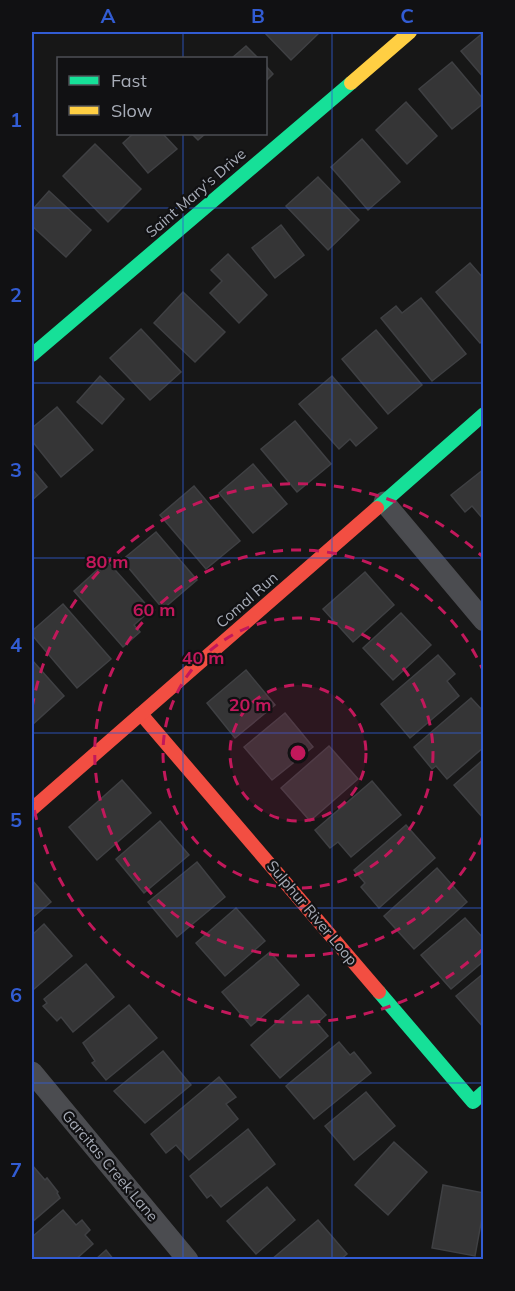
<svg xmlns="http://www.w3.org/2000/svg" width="515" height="1291" font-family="Mulish,sans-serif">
<rect width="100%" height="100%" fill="#171717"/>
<g fill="#353536" stroke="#3f4043" stroke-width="1.5">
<path d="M264 32H320L291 60Z"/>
<path d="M484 32V78L461 51Z"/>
<path d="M246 46 258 58H232Z"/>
<path d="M452 62 484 100V103L452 129 419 89Z"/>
<path d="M266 66 273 74 266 81Z"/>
<path d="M406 102 437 136 407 164 376 130Z"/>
<path d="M133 134H163L177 149 148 173 123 143Z"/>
<path d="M192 134H205L198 140Z"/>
<path d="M362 139 400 182 368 210 331 167Z"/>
<path d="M95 144 141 189 108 222 63 176Z"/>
<path d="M318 177 359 220 328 250 286 206Z"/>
<path d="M49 191 91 230 66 257 32 226V210Z"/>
<path d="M281 225 304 255 275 278 252 248Z"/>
<path d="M228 254 267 295 239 323 210 293 222 281 211 270Z"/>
<path d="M470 263 484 279V340L480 343 436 292Z"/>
<path d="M183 292 225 332 195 362 154 323Z"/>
<path d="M421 298 466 354 432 381 381 318 396 306 402 313Z"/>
<path d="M141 329 181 372 150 400 110 358Z"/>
<path d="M376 330 422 385 388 414 342 359Z"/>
<path d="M100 376 124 399 102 424 77 402Z"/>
<path d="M332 376 377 428 356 446 350 439 339 449 299 404Z"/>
<path d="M57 407 93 450 61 477 32 441V428Z"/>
<path d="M295 421 331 464 297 492 261 449Z"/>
<path d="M253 464 287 504 253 533 219 493Z"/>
<path d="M32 469 47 487 32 500Z"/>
<path d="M484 469V520L472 506 465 512 451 495Z"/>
<path d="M194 486 240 541 206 569 160 515Z"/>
<path d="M156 532 197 580 163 609 122 560Z"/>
<path d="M107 561 151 610 134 625 140 632 123 647 74 591Z"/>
<path d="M365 572 394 605 353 642 323 609Z"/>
<path d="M63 604 111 659 77 688 32 635V631Z"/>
<path d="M401 613 431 645 393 680 363 648Z"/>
<path d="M438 655 455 674 447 681 459 696 410 738 381 704Z"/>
<path d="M32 660 64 696 32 725Z"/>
<path d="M246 670 275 705 235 738 207 703Z"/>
<path d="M471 698 484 712V747L447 779 436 766 432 769 414 747Z"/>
<path d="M285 713 313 747 272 780 244 747Z"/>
<path d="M329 746 358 779 310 821 281 788Z"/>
<path d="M484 759V819L454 785Z"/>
<path d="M122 780 151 813 97 860 69 827Z"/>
<path d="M372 781 401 815 351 857 338 842 330 848 315 830Z"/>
<path d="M160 821 189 855 144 893 116 859Z"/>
<path d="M406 825 435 858 379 908 361 887 365 883 354 870Z"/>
<path d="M197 862 225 897 177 937 148 902Z"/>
<path d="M437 868 467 902 414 949 384 916Z"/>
<path d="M32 880 51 902 32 918Z"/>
<path d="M236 908 265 941 225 976 196 943Z"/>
<path d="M465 918 484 939V961L451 989 421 955Z"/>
<path d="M44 924 72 956 33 990 32 935Z"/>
<path d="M270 952 299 985 251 1026 222 992Z"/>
<path d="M86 964 114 997 73 1032 61 1017 57 1021 43 1006 47 1003 44 999Z"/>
<path d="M484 973V1028L456 996Z"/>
<path d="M308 995 326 1015 317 1023 328 1036 280 1078 251 1045Z"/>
<path d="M129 1005 157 1038 106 1080 92 1063 95 1061 83 1043Z"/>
<path d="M339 1042 350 1055 354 1052 371 1073 314 1119 286 1086Z"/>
<path d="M163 1051 191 1085 145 1123 114 1091Z"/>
<path d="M219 1077 236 1097 226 1104 238 1119 189 1160 176 1145 166 1153 151 1134Z"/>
<path d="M366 1092 395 1126 354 1160 325 1126Z"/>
<path d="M248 1129 275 1164 221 1207 211 1195 207 1198 190 1176Z"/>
<path d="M394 1142 427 1172 388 1215 355 1185Z"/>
<path d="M32 1165 45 1180 47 1178 58 1192 57 1193 60 1198 32 1222Z"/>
<path d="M443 1185 484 1193V1207L475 1256 432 1248Z"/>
<path d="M267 1187 295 1220 256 1254 227 1221Z"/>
<path d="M63 1210 76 1225 82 1220 90 1230 85 1235 93 1244 75 1260H32V1237Z"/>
<path d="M318 1220 347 1254 340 1260H271Z"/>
<path d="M106 1250 114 1260H95Z"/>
</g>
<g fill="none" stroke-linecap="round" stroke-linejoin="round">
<g stroke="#4b4c50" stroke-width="21">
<path d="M384 502 484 621"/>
<path d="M32 1072 188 1260"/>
</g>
<g stroke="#16e098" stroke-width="14">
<path d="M32 355 351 83"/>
<path d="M377 508 484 414"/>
<path d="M379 992 473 1102 484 1092"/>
</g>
<path stroke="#ffcf43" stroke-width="14" d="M351 83 410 32"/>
<g stroke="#f24e42" stroke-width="14">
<path d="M141 714 379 992"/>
<path d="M32 809 377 508"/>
</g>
</g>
<path fill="none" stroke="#325cd3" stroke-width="1.5" stroke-opacity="0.55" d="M183 32V58M332 32V1260M183 134V1260M32 208H484M32 383H484M32 558H484M32 733H484M32 908H484M32 1083H484"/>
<circle cx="298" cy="753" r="68" fill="#c2185b" fill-opacity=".12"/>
<g fill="none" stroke="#c2185b" stroke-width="3" stroke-dasharray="10 8">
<circle cx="298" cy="753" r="68"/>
<circle cx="298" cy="753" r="135"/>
<path d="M483 836A203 203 0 1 1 483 670"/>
<path d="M482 950A270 270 0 0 1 32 798M32 708A270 270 0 0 1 482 556"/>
</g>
<g text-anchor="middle" stroke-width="4.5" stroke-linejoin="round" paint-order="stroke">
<g font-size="15" fill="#a8adb8" stroke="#111113">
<text transform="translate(196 193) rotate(-41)" y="5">Saint Mary's Drive</text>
<text transform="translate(247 600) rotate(-41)" y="5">Comal Run</text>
<text transform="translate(312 913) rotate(50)" y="5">Sulphur River Loop</text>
<text transform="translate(110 1166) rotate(50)" y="5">Garcitas Creek Lane</text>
</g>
</g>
<circle cx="298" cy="753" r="9" fill="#c2185b" stroke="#111113" stroke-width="3"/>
<g font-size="18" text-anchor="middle" font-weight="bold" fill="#c2185b" stroke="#111113" stroke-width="4.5" stroke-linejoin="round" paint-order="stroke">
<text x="107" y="568">80 m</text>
<text x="154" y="616">60 m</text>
<text x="203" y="664">40 m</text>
<text x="250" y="711">20 m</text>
</g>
<rect width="515" height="1291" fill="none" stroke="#111113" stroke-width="66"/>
<rect x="57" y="57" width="210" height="78" fill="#111113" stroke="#4d4f55" stroke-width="1.5"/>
<rect x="69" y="76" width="30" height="9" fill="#16e098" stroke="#4d4f55" stroke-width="1.5"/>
<text x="111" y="87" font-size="18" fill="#a8adb8">Fast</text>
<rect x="69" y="106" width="30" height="9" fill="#ffcf43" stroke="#4d4f55" stroke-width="1.5"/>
<text x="111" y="117" font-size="18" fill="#a8adb8">Slow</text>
<rect x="33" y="33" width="449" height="1225" fill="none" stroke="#325cd3" stroke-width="2"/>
<g font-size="20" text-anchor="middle" font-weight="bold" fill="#325cd3">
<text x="108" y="23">A</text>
<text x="258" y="23">B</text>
<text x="407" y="23">C</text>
<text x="16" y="127">1</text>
<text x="16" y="302">2</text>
<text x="16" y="477">3</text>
<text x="16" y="652">4</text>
<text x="16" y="827">5</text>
<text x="16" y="1002">6</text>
<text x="16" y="1177">7</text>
</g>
</svg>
